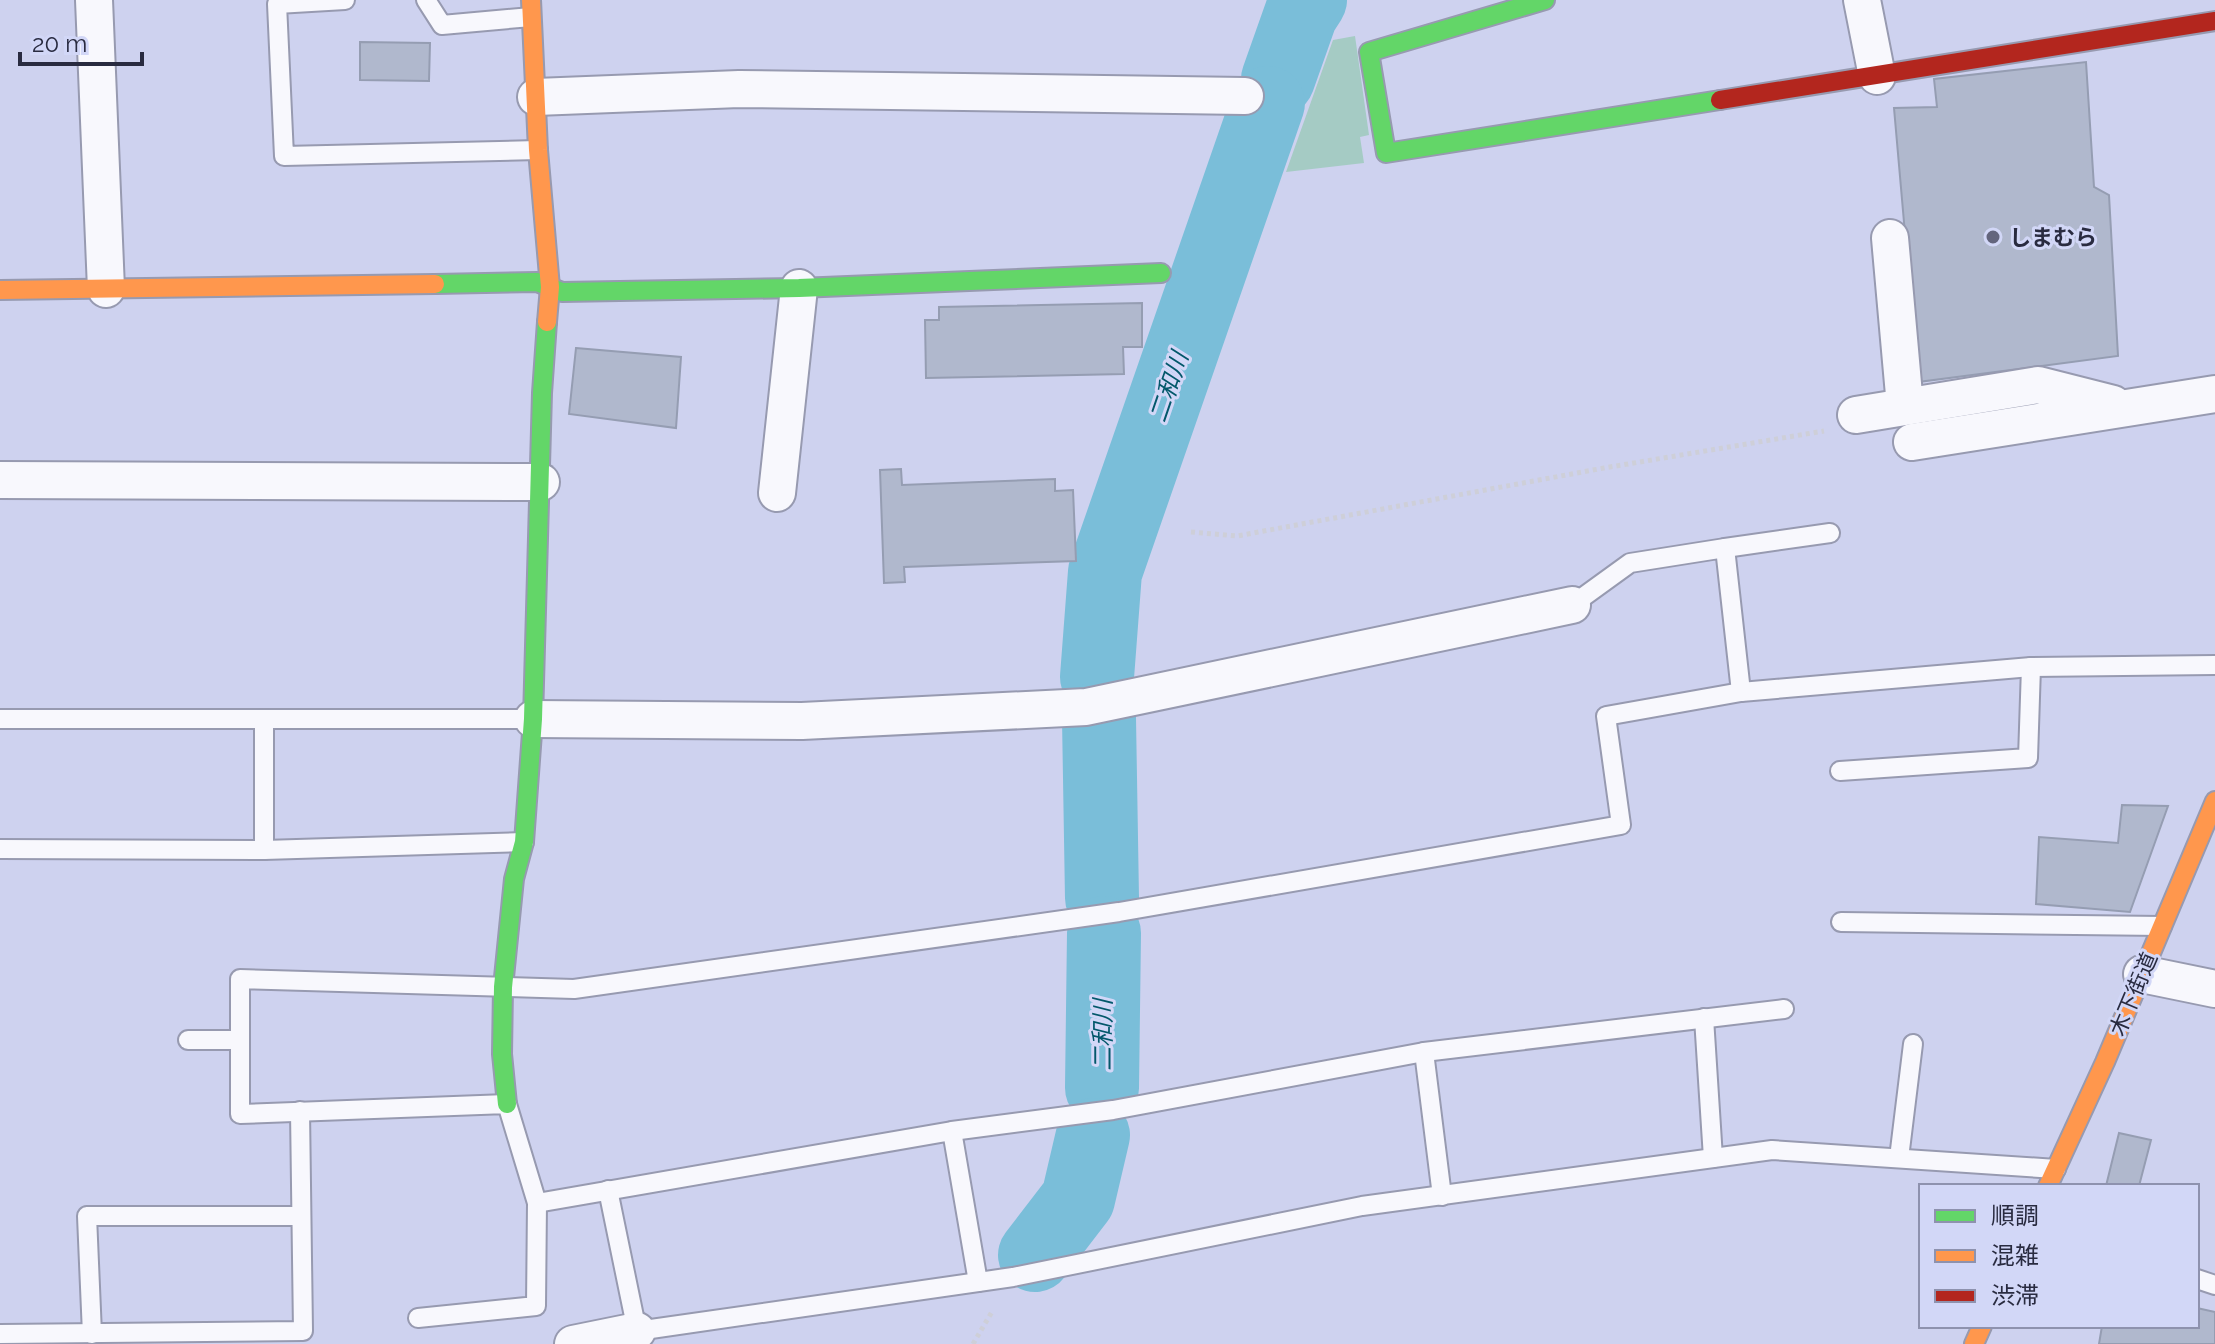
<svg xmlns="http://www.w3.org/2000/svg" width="2215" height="1344" font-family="Raleway,'Noto Sans JP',sans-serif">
<rect width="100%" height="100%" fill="#ced2ef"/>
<path fill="#a5cbc4" d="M1355 36 1369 135 1360 137 1364 163 1286 172 1333 40Z"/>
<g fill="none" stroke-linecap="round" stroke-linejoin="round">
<g stroke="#7abed9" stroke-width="74">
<path d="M1278 79 1301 14 1310 0"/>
<path d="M1097 677 1105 572 1268 103"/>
<path d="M1099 718 1102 898"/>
<path d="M1102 1088 1104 933"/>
<path d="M1035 1255 1078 1199 1093 1135"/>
</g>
</g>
<g fill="#b0b8cd" stroke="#959db2" stroke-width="2">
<path d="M360 42 430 43 429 81 360 80Z"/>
<path d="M2086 62 2094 187 2109 195 2118 356 1918 382 1894 108 1937 107 1934 79Z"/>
<path d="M1142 303V347H1123L1124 374 926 378 925 320H939V307Z"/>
<path d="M576 348 681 357 676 428 569 414Z"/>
<path d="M901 469 902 485 1055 479V491L1073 490 1076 561 904 567 905 582 884 583 880 470Z"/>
<path d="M2122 805 2168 806 2130 912 2036 904 2039 837 2118 843Z"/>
<path d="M2119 1133 2151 1140 2139 1186H2106Z"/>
<path d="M2197 1308 2215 1312V1344H2099L2102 1326H2197Z"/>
</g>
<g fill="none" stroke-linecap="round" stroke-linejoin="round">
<defs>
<g id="lane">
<path d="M345 0 277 4 284 156 538 150"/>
<path d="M426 0 442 25 531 17"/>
<path d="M1725 548 1830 533"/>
<path d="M1572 605 1630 563 1725 548 1741 692"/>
<path d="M0 719H533"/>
<path d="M1840 771 2028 758 2031 667"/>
<path d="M0 849 264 850 524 842"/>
<path d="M264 850V719"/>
<path d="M1841 922 2162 926"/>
<path d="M1704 1018 1713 1158"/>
<path d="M188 1040H240"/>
<path d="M1424 1052 1442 1196"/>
<path d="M952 1131 978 1282"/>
<path d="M1899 1158 1913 1044"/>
<path d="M608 1190 637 1331 1013 1277 1362 1206 1772 1150 2056 1169"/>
<path d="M537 1203 952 1131 1113 1110 1424 1052 1784 1009"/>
<path d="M2197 1279 2215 1285"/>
<path d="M418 1318 536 1306 537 1203 507 1104 240 1114V979L574 989 1119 912 1621 825 1606 716 1741 692 2031 667 2215 665"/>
<path d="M0 1334 303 1331 300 1111"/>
<path d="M92 1334 87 1216H301"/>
</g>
<g id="street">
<path d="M94 0 106 289"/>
<path d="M1862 0 1877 76"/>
<path d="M536 97 739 89 1245 96"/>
<path d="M1890 238 1905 406"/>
<path d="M1856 415 2038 385 2113 404"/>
<path d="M1912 442 2215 394"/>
<path d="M0 480 541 482"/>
<path d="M777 493 799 288"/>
<path d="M533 719 802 721 1086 707 1572 605"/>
<path d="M2142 974 2215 989"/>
<path d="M573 1344 637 1331"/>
</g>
<g id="fast">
<path d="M1545 0 1369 52 1386 153 1720 100"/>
<path d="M435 284 537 282 562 292 799 288 1161 273"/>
<path d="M507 1104 502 1054 503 987 514 879 524 842 533 719 542 393 547 322"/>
</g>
<g id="slow">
<path d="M531 0 538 150 550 287 547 322"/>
<path d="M0 290 435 284"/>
<path d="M2048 1186 2105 1062 2215 801"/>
<path d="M1974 1344 1982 1326"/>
</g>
<path id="jam" d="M1720 100 2215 21"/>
</defs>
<use href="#lane" stroke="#979ab0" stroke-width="22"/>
<use href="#street" stroke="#979ab0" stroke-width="40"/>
<use href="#fast" stroke="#979ab0" stroke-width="22"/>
<use href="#slow" stroke="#979ab0" stroke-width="22"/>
<use href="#jam" stroke="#979ab0" stroke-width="22"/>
<g stroke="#cecfd8" stroke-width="5" stroke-dasharray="4 4" stroke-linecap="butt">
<path d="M1191 532 1237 536 1604 468 1824 431"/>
<path d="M973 1344 993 1310"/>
</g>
<use href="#lane" stroke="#f8f8fd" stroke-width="18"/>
<use href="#street" stroke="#f8f8fd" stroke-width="36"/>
<use href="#fast" stroke="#63d668" stroke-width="18"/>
<use href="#slow" stroke="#ff974d" stroke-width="18"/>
<use href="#jam" stroke="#b3261e" stroke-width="18"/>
</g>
<circle fill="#63657d" stroke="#d2d7f7" stroke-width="3" cx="1993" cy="237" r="8"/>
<g text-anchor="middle" stroke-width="6" stroke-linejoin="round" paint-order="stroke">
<g font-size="22" font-weight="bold" fill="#292b40" stroke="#d2d7f7" text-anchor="start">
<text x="2009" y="245">しまむら</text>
</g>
<g font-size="22" fill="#292b40" stroke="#d2d7f7">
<text transform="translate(2133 994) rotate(-67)" y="8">木下街道</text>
</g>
<g font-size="24" font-style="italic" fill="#03586b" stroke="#d2d7f7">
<text transform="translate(1169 387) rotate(-71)" y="8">二和川</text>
<text transform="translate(1103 1035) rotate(-90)" y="8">二和川</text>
</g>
</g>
<rect x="1919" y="1184" width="280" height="144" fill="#d2d7f7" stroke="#8e92ae" stroke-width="2"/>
<rect x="1935" y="1210" width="40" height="12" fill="#63d668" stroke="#8e92ae" stroke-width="2"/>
<text x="1991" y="1224" font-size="24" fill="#292b40">順調</text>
<rect x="1935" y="1250" width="40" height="12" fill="#ff974d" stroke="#8e92ae" stroke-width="2"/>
<text x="1991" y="1264" font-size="24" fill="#292b40">混雑</text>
<rect x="1935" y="1290" width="40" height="12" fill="#b3261e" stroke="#8e92ae" stroke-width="2"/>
<text x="1991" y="1304" font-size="24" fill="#292b40">渋滞</text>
<path d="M20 52v12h122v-12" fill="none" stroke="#292b40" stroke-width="4"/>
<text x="32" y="52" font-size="24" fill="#292b40" stroke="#d2d7f7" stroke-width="6" paint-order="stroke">20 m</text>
</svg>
